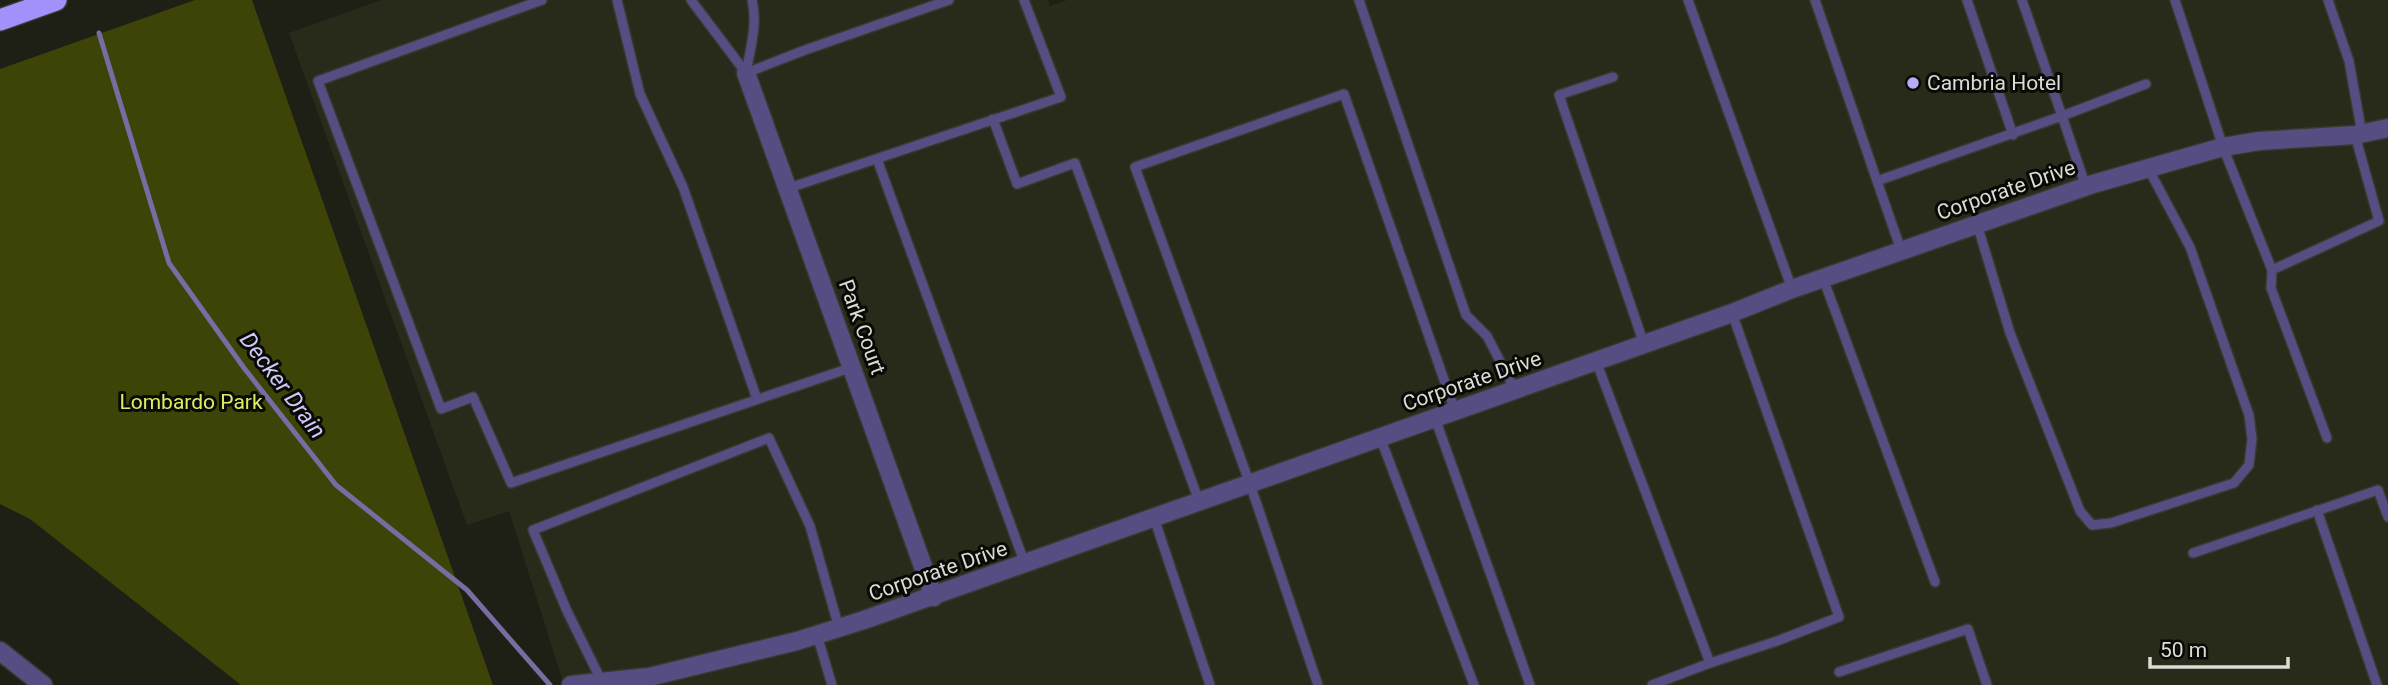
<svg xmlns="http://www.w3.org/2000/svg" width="2388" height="685" font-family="Roboto,sans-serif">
<rect width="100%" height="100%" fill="#1e2015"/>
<path fill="#282a1a" d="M381 0H1048L1050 6 1067 0H2388V685H564L509 511 467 525 289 33Z"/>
<path fill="#3e4307" d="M195 0H252L493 685H241L30 519 0 504V69Z"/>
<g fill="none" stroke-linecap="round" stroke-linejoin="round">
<path stroke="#786ca3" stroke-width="5" d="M99 33 169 263 244 368 336 485 467 590 550 685"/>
<defs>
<g id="service">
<path d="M542 0 318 81 441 409 473 397 511 483 853 367"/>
<path d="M617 0 640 94 683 187 757 399"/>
<path d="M691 0 746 73"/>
<path d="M1359 0 1466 315 1487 336 1515 390"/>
<path d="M1688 0 1792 289"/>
<path d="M1815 0 1877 181"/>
<path d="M1967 0 2013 135"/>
<path d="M2022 0 2062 116 2146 84"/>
<path d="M2175 0 2223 147 2272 270 2379 221 2355 135"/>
<path d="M2328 0 2349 61 2362 134"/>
<path d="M746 73 805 50 949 0"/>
<path d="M746 73C750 49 758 24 752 0"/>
<path d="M1613 77 1559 95 1644 344"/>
<path d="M993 119 1017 184 1075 163 1199 501"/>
<path d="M877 159 1025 564"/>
<path d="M786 189 1061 97 1024 0"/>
<path d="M1977 224 2010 333 2080 511 2092 525 2111 523 2234 483 2249 465 2252 439 2249 415 2190 247 2148 168"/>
<path d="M1901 250 1877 181 2062 116 2086 187"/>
<path d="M2272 270 2271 288 2327 438"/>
<path d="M1823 278 1935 582"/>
<path d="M1596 361 1710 663 1777 641 1839 617 1732 313"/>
<path d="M1435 418 1530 685"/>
<path d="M1380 437 1474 685"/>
<path d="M2317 510 2377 685"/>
<path d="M1154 518 1210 685"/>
<path d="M2193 553 2378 490 2388 517"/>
<path d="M817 635 832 685"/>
<path d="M1839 672 1968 629 1987 685"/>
<path d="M602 682 567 611 533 530 769 438 810 526 839 628"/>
<path d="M1318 685 1250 484 1135 167 1344 94 1455 411"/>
<path d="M1652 685 1710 663"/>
</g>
<g id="minor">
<path d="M746 73 934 597"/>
<path d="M0 651 43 685"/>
<path d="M571 685 649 677 797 641 864 620 1732 313 1792 289 2093 184 2223 147 2259 141 2355 135 2388 128"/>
</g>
<path id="motorway" d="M0 20 56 0"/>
</defs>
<use href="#service" stroke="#383a30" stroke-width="12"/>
<use href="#minor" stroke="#383a30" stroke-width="21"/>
<use href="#motorway" stroke="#383a30" stroke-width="24"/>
<use href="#service" stroke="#564d82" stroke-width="9"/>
<use href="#minor" stroke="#564d82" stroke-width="18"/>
<use href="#motorway" stroke="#a391fb" stroke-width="21"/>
</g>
<circle fill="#b6acf8" stroke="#090905" stroke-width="2.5" cx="1913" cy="83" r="7"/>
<g text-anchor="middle" stroke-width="6" stroke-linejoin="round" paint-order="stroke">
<g font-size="21" fill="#dbdcd5" stroke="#090905" text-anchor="start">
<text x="1927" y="90">Cambria Hotel</text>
</g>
<g font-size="21" fill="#dbdcd5" stroke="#090905">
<text transform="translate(2006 190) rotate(-19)" y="7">Corporate Drive</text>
<text transform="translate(862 327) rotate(70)" y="7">Park Court</text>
<text transform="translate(1472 381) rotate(-19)" y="7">Corporate Drive</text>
<text transform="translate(938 571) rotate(-19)" y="7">Corporate Drive</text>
</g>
<g font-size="21" fill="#deec65" stroke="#090905">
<text x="191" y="409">Lombardo Park</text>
</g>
<g font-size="23" font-style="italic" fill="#cdc8f6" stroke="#090905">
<text transform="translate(283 385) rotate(53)" y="8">Decker Drain</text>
</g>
</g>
<path d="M2150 657v10h138v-10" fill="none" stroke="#dbdcd5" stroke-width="3.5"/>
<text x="2160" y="657" font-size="21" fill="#dbdcd5" stroke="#090905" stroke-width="5" paint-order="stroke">50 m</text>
</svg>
